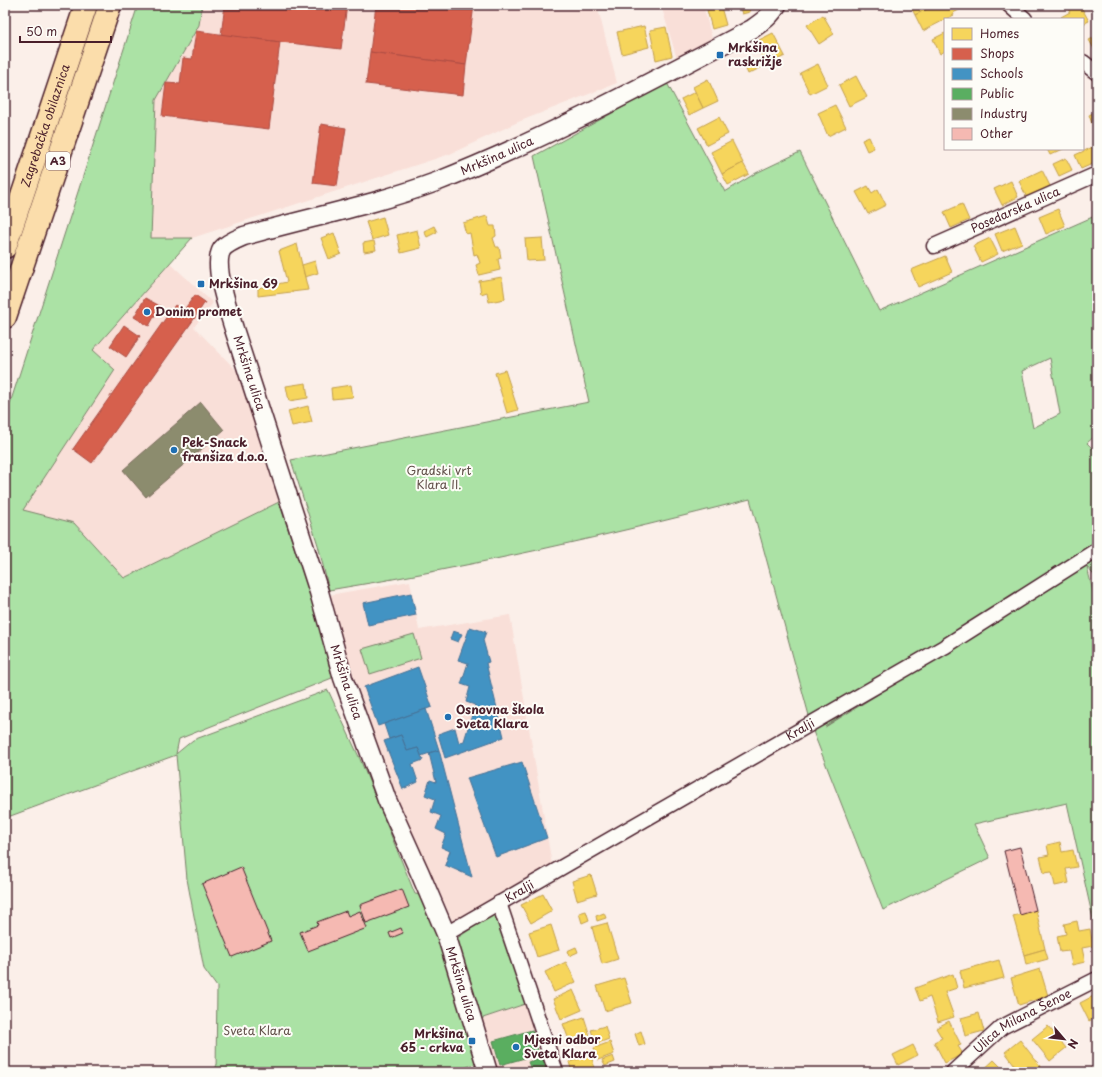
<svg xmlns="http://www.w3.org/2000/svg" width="1102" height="1077" font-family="'Playpen Sans',sans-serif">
<rect width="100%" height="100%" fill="#fbefe9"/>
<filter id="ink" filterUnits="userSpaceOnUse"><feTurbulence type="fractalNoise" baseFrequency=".025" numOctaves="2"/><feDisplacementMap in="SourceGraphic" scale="8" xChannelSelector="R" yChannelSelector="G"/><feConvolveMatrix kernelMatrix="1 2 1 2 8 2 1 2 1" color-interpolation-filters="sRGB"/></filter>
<g filter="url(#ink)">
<g fill="#f9dfd8">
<path d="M202 5H597L617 83 518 122 450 154 192 238 151 239 156 100 199 25Z"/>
<path d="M661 5H703L712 38 677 59Z"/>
<path d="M170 263 213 303 194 327 241 375 279 502 124 578 74 523 22 510 114 370 93 350Z"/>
<path d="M410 581 419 630 510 615 552 865 454 924 398 803 335 622 329 595Z"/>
<path d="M528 1003 553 1072H495L477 1020Z"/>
</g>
<g fill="#abe2a5" stroke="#7a8068" fill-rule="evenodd">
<path d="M138 5H202L199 25 156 100 151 238H192L93 350 115 370 23 510 74 523 124 578 279 502 319 621 332 678 179 739 176 754 193 740 328 690 360 759 415 894 422 895 439 938 480 1072H477L474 1064 455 1072H216L217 987 204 969 187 879 176 755 5 818V419Z"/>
<path d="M667 83 725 192 756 173 800 152 879 311 1097 215V397L1093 401 1097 406V434L1087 443 1097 453V544L825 727 1097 559V579L1087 567 1097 608V928H1095L1067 803 974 824 990 858 883 910 814 734 750 499C611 535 471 567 329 590L318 545 291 460 589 402 534 156ZM1050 358 1060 414 1033 428 1022 371Z"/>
<path d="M414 634 421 658 370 674 362 649Z"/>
<path d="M492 914 495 916 528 1003 480 1019 456 939Z"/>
</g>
<g fill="#f6d55c" stroke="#c29e4d">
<path d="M739 5H749L750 12 742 14Z"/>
<path d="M910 5H935L915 15Z"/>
<path d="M935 5H966L967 6 953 13 954 15 923 31 915 15Z"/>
<path d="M1075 5H1080L1089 21 1083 24V19H1063L1061 17 1070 12 1068 9Z"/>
<path d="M721 7 726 25 712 29 707 10Z"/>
<path d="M823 15 834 34 819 44 807 25Z"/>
<path d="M644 26 649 47 622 54 617 32Z"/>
<path d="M666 27 672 56 656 60 650 30Z"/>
<path d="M773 33 785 56 766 65 755 42Z"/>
<path d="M945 33V51L940 54 933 39Z"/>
<path d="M1097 36V54L1089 40Z"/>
<path d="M763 59 766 65 748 74 745 67Z"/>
<path d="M818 64 828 85 810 94 800 73Z"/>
<path d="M856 76 867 97 849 106 839 85Z"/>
<path d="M708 79 718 101 703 108 693 87Z"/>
<path d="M695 92 703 108 689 115 681 99Z"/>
<path d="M835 105 846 127 828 136 818 113Z"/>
<path d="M1097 111V134L1096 135 1089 115Z"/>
<path d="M719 117 728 134 707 145 698 128Z"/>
<path d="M869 137 874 148 867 151 862 140Z"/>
<path d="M732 141 743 163 722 174 711 152Z"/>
<path d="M1093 147 1097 162 1081 169 1075 155Z"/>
<path d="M1047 149H1063L1050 155Z"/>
<path d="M1066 158 1072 170 1059 176 1053 164Z"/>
<path d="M743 163 749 174 728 185 722 174Z"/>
<path d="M1042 170 1050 186 1027 198 1019 181Z"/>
<path d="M1011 181 1018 197 1002 205 994 189Z"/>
<path d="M868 186 872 193 878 189 886 205 868 214 856 192Z"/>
<path d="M962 204 969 220 951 228 944 212Z"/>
<path d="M1058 209 1065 226 1046 234 1039 217Z"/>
<path d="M487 216 490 226H495L496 236 493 238 496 247H499L501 258 498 259 500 270 479 275 476 265 480 263 477 254 474 255 470 233 466 234 463 223Z"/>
<path d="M383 217 388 235 372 240 366 222Z"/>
<path d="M434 226 437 232 427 237 424 231Z"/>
<path d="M1015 226 1022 243 1002 251 995 234Z"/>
<path d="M417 230 421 248 401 253 397 235Z"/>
<path d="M334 233 341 254 329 259 321 238Z"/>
<path d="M542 238 544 260 527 261 525 239Z"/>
<path d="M990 238 998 254 981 262 973 246Z"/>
<path d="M374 241 376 250 364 252 363 243Z"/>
<path d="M297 244 308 290 258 296V288L287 282 279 251Z"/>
<path d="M945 256 952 272 918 287 911 270Z"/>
<path d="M315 261 318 273 305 277 302 265Z"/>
<path d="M502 277 505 299 489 302 487 292 481 294 479 281Z"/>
<path d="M505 370 518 410 507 413 495 373Z"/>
<path d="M306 383 308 398 289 401 286 386Z"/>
<path d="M351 385 353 397 332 399 331 388Z"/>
<path d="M308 406 312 422 292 426 288 411Z"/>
<path d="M1060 842 1062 852 1073 850 1077 867 1066 869 1069 883 1055 886 1052 872 1044 873 1040 857 1049 855 1047 845Z"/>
<path d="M591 875 597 894 577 900 572 881Z"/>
<path d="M543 894 552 911 531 923 521 905Z"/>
<path d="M1036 910 1045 949 1024 955 1013 916Z"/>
<path d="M586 911 589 920 582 923 579 913Z"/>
<path d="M604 913 606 918 597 921 596 916Z"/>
<path d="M1077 921 1079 931 1090 929 1093 946 1082 948 1085 962 1072 965 1069 951 1060 952 1057 936 1066 934 1064 924Z"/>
<path d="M607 923 618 959 602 964 592 927Z"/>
<path d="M551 925 559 950 537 957 529 932Z"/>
<path d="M576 947 578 952 569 956 567 951Z"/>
<path d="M1045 949 1048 959 1026 965 1024 955Z"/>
<path d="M999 960 1004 978 964 988 960 971Z"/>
<path d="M566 962 576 982 554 992 545 972Z"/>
<path d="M1040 969 1048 996 1019 1005 1011 978Z"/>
<path d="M953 974 957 988 945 992 954 1017 938 1022 930 997 920 1001 915 988Z"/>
<path d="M624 978 632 1003 605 1011 597 986Z"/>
<path d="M573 990 582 1010 561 1019 553 999Z"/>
<path d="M1097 994V1017L1089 1021 1080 1003Z"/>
<path d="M979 1013 984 1031 965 1036 961 1018Z"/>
<path d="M584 1017 591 1039 571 1045 563 1024Z"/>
<path d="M949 1021 961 1045 958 1046 963 1054 945 1063 934 1042 942 1038 936 1028Z"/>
<path d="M605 1026 609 1039 596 1044 591 1030Z"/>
<path d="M1048 1026 1066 1048 1050 1061 1032 1039Z"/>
<path d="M641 1031 645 1044 639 1046 635 1034Z"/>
<path d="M1020 1040 1044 1071 1042 1072H1020L1005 1052Z"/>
<path d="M610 1042 614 1054 598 1060 594 1048Z"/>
<path d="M913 1045 918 1055 898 1065 893 1055Z"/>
<path d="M591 1055 596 1072H572L569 1062Z"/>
<path d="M613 1056 615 1062 605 1066 602 1060Z"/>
<path d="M994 1060 1006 1072H981Z"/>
<path d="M1097 1064V1072H1086Z"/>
</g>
<g fill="#d6604d" stroke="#ac4c43">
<path d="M225 5H347L341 49 221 35Z"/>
<path d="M376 5H474L466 65 370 52Z"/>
<path d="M196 31 280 42 269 129 162 116 166 83 180 84 183 58 192 59Z"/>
<path d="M370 52 466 65 463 95 366 84Z"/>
<path d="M321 124 346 128 337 186 313 183Z"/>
<path d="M195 295 205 302 194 319 183 311Z"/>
<path d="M145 298 160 306 149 326 134 317Z"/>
<path d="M175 305 194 319 92 463 73 449Z"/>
<path d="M124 325 140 336 126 357 110 346Z"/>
</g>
<g fill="#4393c3" stroke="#457095">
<path d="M411 593 416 615 368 625 363 603Z"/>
<path d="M470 627 486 632 483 640 489 662 486 663 504 737 445 758 438 734 455 728 459 743 464 741 475 705 466 702 470 687 461 684 468 663 458 660Z"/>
<path d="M453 631 462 634 458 642 450 639Z"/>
<path d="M418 667 432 707 378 726 364 687Z"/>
<path d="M426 709 439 750 421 756 418 748 407 751 401 735 389 739 384 724Z"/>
<path d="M401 735 407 751 418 748 423 760 412 764 418 782 403 789 384 741Z"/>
<path d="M439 750 472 877 445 865 450 851 441 847 446 834 436 829 441 816 431 812 435 799 425 795 430 780 436 782 429 753Z"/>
<path d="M522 762 547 838 496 857 467 778Z"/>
</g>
<g fill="#5aae61" stroke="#558351">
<path d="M532 1030 539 1054 500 1065 493 1041Z"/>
<path d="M547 1055 553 1072H532L528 1062Z"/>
</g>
<path fill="#8c8c6e" stroke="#786b5a" d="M201 402 224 430 146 497 123 470Z"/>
<g fill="#f5b9b2" stroke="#4a1f2b">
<path d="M1020 847 1036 910 1020 915 1004 851Z"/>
<path d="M241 867 271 941 232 957 202 884Z"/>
<path d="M402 889 409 907 366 923 360 905Z"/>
<path d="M346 911 348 916 360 911 367 928 308 951 300 932 318 925 317 922Z"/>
<path d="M401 928 403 933 391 938 389 933Z"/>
</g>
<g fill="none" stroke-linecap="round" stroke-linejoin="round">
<defs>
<g id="minor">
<path d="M1009 5 1025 19"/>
<path d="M1083 62 1097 73"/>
<path id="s1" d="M934 246 1097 174"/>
<path d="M499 903 556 1072"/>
<path id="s2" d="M446 934 944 647 1097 550"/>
<path id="s3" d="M953 1072 1002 1027 1097 979"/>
</g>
<g id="tertiary">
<path id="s4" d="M488 1072 446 934 420 873 387 800 343 678 319 592 234 329C229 312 212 265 222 249 227 243 237 239 244 236 307 218 374 205 436 182 545 139 649 83 752 29 762 22 771 16 777 5"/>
</g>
<g id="motorway">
<path id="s5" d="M5 247 86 5"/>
<path d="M5 317 110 5"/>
</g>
</defs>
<use href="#minor" stroke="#4a1f2b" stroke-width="17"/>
<use href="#tertiary" stroke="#4a1f2b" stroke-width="21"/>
<use href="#motorway" stroke="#4a1f2b" stroke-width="25"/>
<use href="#minor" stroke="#fdfcf7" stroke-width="14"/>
<use href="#tertiary" stroke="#fdfcf7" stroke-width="18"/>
<use href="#motorway" stroke="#fbddab" stroke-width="22"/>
</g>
</g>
<g fill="#1f6fb2" stroke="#fdfcf7" stroke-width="1.5">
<rect x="716" y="51" width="8" height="8" rx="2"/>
<rect x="197" y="280" width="8" height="8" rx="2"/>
<circle cx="147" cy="312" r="4"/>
<circle cx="174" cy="450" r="4"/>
<circle cx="448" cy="717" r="4"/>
<rect x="468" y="1037" width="8" height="8" rx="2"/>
<circle cx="516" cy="1047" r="4"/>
</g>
<g text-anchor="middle" stroke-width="4" stroke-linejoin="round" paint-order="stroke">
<rect fill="#fdfcf7" stroke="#806168" stroke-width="1" x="46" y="152" width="24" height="18" rx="3"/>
<g font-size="11" font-weight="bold" fill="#4a1f2b">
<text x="58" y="165">A3</text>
</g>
<g font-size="12" font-weight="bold" fill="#4a1f2b" stroke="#fdfcf7" text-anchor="start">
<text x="728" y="52">Mrkšina<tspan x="728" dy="14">raskrižje</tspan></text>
<text x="209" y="288">Mrkšina 69</text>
<text x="155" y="316">Donim promet</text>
<text x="182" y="447">Pek-Snack<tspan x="182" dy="14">franšiza d.o.o.</tspan></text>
<text x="456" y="714">Osnovna škola<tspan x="456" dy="14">Sveta Klara</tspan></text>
<text x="464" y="1038" text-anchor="end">Mrkšina<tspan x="464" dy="14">65 - crkva</tspan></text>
<text x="524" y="1044">Mjesni odbor<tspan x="524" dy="14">Sveta Klara</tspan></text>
</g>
<g font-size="12" fill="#4a1f2b" stroke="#fdfcf7">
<text dy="4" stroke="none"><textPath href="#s5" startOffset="128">Zagrebačka obilaznica</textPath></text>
<text dy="4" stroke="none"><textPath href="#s4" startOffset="1160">Mrkšina ulica</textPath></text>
<text dy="4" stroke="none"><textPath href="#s1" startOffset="89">Posedarska ulica</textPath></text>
<text transform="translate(249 373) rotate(72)" y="4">Mrkšina ulica</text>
<text transform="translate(346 682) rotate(72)" y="4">Mrkšina ulica</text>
<text dy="4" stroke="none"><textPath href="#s2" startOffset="409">Kralji</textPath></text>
<text dy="4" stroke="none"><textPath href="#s2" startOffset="85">Kralji</textPath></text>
<text transform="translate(461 984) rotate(73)" y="4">Mrkšina ulica</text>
<text dy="4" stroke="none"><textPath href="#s3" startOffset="87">Ulica Milana Šenoe</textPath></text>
</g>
<g font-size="12" fill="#62504a" stroke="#fdfcf7">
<text x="439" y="475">Gradski vrt<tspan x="439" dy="14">Klara II.</tspan></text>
<text x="257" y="1035">Sveta Klara</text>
</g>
</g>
<rect width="1102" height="1077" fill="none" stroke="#fdfcf7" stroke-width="20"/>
<rect x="10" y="10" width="1082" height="1057" fill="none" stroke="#4a1f2b" stroke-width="1.5" filter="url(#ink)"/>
<rect x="944" y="18" width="140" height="132" fill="#fdfcf7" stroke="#b5a4a5"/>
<rect x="952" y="28" width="20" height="12" fill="#f6d55c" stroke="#b5a4a5"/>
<text x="980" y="38" font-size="12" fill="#4a1f2b">Homes</text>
<rect x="952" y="48" width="20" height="12" fill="#d6604d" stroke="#b5a4a5"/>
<text x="980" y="58" font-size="12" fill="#4a1f2b">Shops</text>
<rect x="952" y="68" width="20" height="12" fill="#4393c3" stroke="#b5a4a5"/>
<text x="980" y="78" font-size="12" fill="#4a1f2b">Schools</text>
<rect x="952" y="88" width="20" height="12" fill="#5aae61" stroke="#b5a4a5"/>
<text x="980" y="98" font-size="12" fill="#4a1f2b">Public</text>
<rect x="952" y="108" width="20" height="12" fill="#8c8c6e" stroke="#b5a4a5"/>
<text x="980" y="118" font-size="12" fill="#4a1f2b">Industry</text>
<rect x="952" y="128" width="20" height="12" fill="#f5b9b2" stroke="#b5a4a5"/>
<text x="980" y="138" font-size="12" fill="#4a1f2b">Other</text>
<g transform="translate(1064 1039) rotate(118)" stroke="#fdfcf7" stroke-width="3" paint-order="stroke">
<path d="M0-3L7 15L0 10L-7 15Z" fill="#4a1f2b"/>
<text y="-6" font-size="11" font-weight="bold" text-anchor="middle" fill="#4a1f2b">N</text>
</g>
<path d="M20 36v6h91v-6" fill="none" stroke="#4a1f2b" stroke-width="2"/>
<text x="26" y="36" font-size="12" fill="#4a1f2b" stroke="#fdfcf7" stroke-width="3" paint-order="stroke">50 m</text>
</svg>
